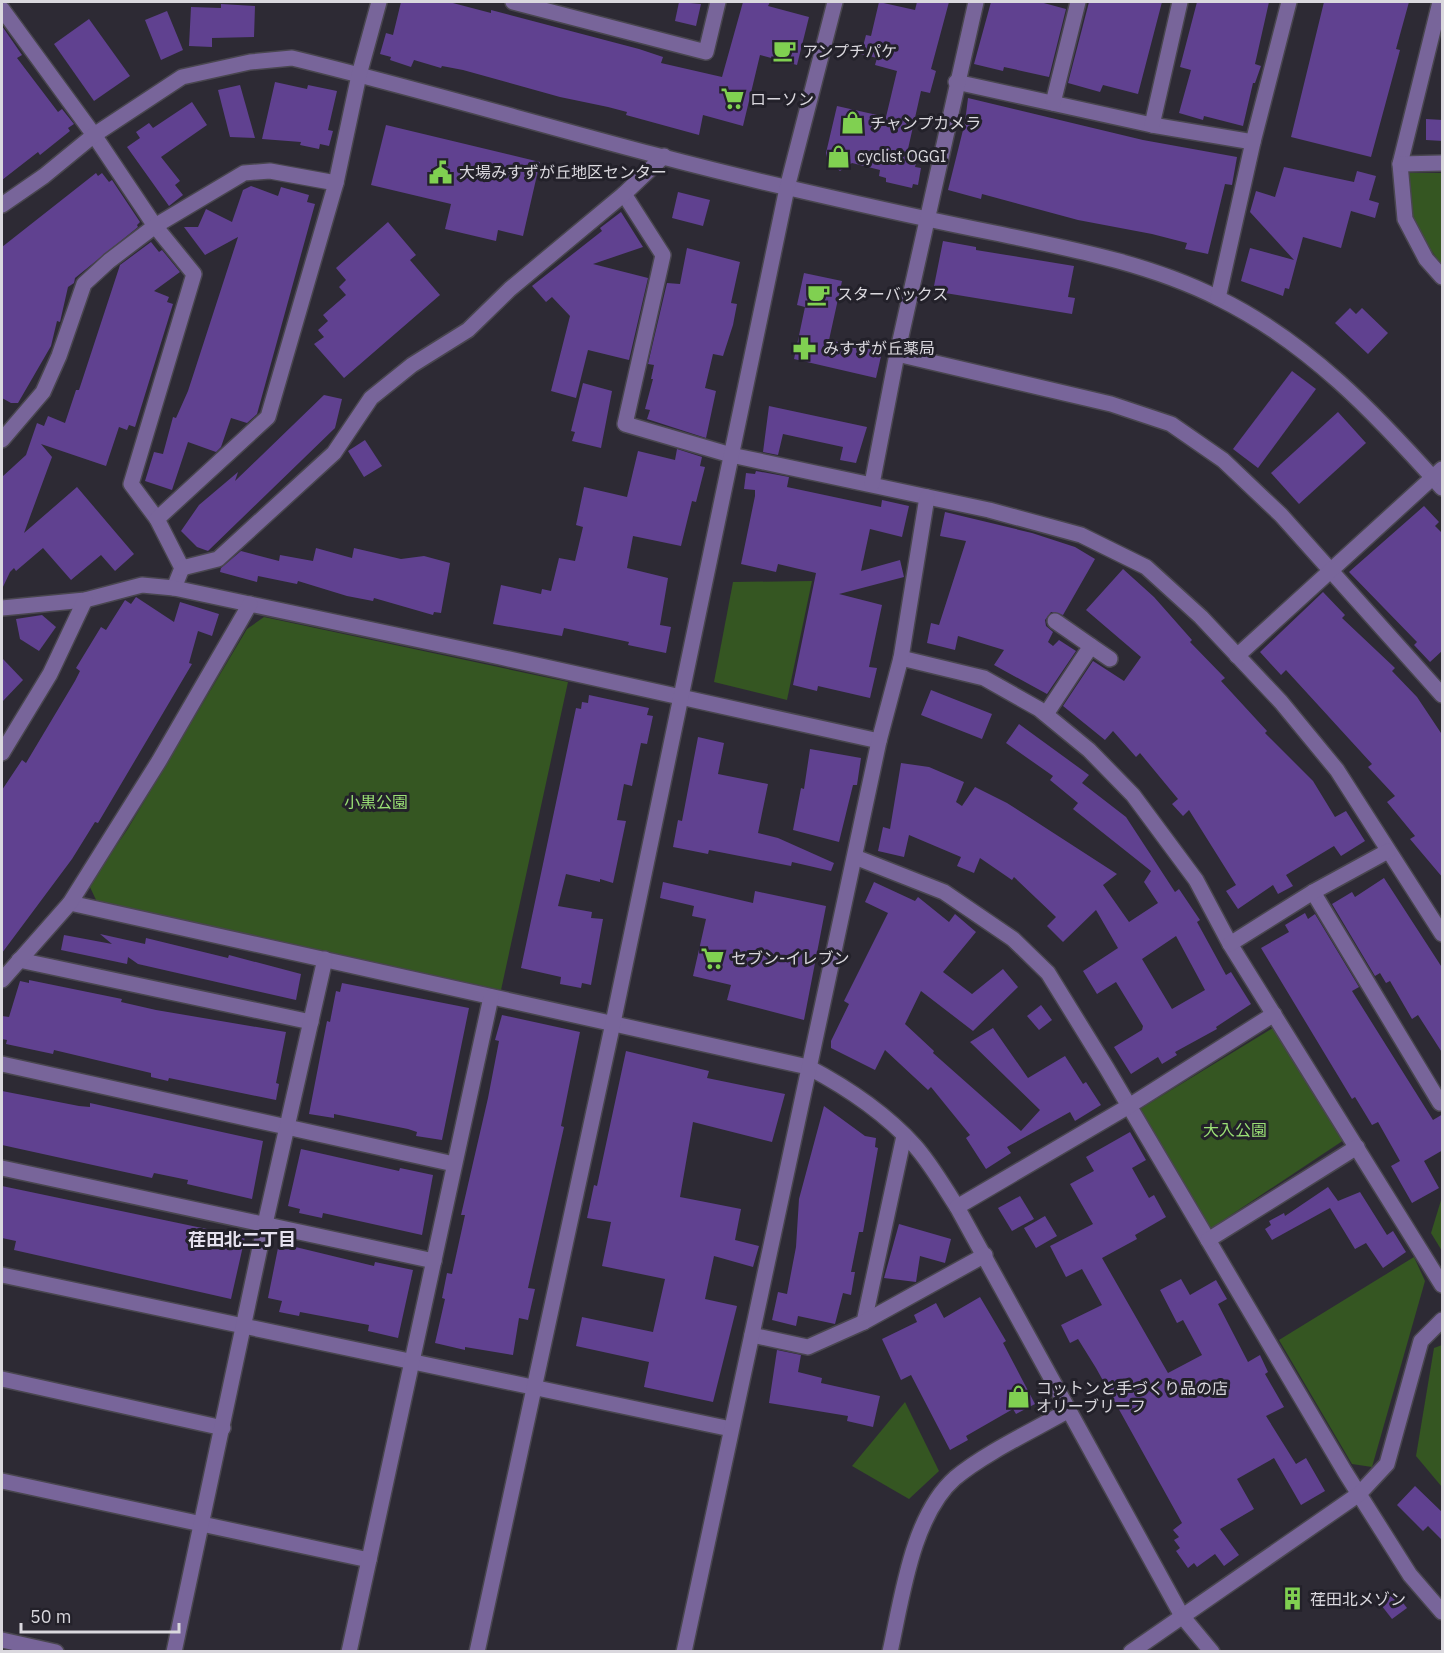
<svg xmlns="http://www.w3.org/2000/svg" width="1444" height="1653" font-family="'IBM Plex Sans','Noto Sans JP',sans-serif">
<rect width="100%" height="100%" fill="#2d2a34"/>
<g fill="#355622">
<path d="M1408 173H1442V266L1412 222Z"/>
<path d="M812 581 787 700 714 682 733 582Z"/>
<path d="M264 617 568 682 501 990 97 902 89 885 127 830 247 629Z"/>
<path d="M1273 1028 1344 1140 1210 1229 1140 1109Z"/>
<path d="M1442 1197V1251L1431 1233Z"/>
<path d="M1414 1257 1425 1281 1372 1467 1352 1464 1279 1340Z"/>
<path d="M1442 1345V1487L1416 1456 1434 1348Z"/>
<path d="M905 1402 939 1471 909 1499 852 1466Z"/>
</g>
<g fill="#604190" fill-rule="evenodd">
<path d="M401 2H449L491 13V10L639 49 663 57 661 63 722 77 743 2H770L768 6 809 17 797 65 760 55 743 126 703 115 699 135 626 115 627 112 608 107 560 97 463 70 442 66 441 68 414 60 411 67 390 60 391 57 380 54 386 33 393 35Z"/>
<path d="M679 2 701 4 696 26 675 21Z"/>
<path d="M879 2 915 10 917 2H949L931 69 936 71 930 93 921 91 908 149 919 151 915 167 921 168 918 185 913 184 912 188 886 182V178L879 176 880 170 852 163 840 171 828 162 826 153 837 106 886 117 897 71 875 65 877 58 861 54 866 35 871 36Z"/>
<path d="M991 2H1040L1066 9 1049 77 1004 67 1003 71 974 64Z"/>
<path d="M1089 2H1162L1138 94 1103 85 1100 92 1068 83Z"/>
<path d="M1197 2H1269L1255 64 1261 66 1255 83H1253L1243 126 1204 116 1203 120 1179 113 1191 70 1180 67Z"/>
<path d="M1324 2H1409L1396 49 1400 50 1371 157 1291 137Z"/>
<path d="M221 4 255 6 254 37 212 38V47L189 46 191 7 221 8Z"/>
<path d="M167 11 183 50 161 60 145 20Z"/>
<path d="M89 19 130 76 94 101 54 44Z"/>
<path d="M2 26 22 55 17 58 58 112 62 109 74 124 68 128 70 131 40 155 38 152 2 180Z"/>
<path d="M275 82 307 89 308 85 337 91 328 130 333 131 329 146 320 144 319 149 300 145 301 142 262 139Z"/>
<path d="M240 85 255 138 230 137 218 90Z"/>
<path d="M968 98 1143 140 1237 157 1232 185 1225 184 1208 254 1185 249 1187 243 1152 234 1078 220 982 194 981 199 948 190 965 122Z"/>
<path d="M192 102 207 125 161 157 180 181 175 185 183 195 169 206 127 147 140 138 136 132 149 123 153 128Z"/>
<path d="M1426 119 1443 120V141L1426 140Z"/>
<path d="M386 125 540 162 523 236 498 230 496 241 445 229 451 204 371 185Z"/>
<path d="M1284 167 1354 182 1357 171 1376 176 1369 200 1379 203 1375 218 1351 211 1341 248 1303 237 1289 289 1285 288 1283 296 1241 281 1250 248 1294 260 1250 212 1256 191 1275 197Z"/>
<path d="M96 173 98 176 102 173 109 182 112 180 140 222 137 225 138 227 75 278 74 283 68 287 60 322 57 321 51 346 18 403H11L2 398V247Z"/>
<path d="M251 186 278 196 281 187 309 195 307 202 315 204 257 414 247 423 231 418 221 447 216 452 188 442 172 490 145 481 154 452 163 454 173 417 176 418 188 391 238 237 205 255 184 227H198L206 209 232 222 243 190Z"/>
<path d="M678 192 710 200 703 226 672 218Z"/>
<path d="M621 212 643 247 593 264 648 278 629 360 588 350 576 398 551 391 570 316 552 297 546 302 532 286 602 231 600 228Z"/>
<path d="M388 222 416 255 410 260 440 295 344 378 314 344 324 337 318 330 328 321 323 315 346 295 339 287 346 280 336 268Z"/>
<path d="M943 241 976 247V250L1074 266 1068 297 1075 298 1072 314 933 291Z"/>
<path d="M151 242 159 252 162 250 180 272 154 291 169 297 167 302 173 304 135 427 129 425 127 430 119 427 106 466 41 444 52 457 24 533 77 487 134 554 115 571 101 555 71 580 43 548 16 571 14 568 10 572 2 589V477L26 455 37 423 44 426 48 416 65 423 76 390H79L120 265Z"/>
<path d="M687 248 740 262 731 303 737 304 733 325 723 356 713 354 705 388 716 391 706 438 647 419 650 410 645 409 653 379H651L654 365 648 364 667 283 680 284Z"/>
<path d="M804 273 842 281 829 340 882 352 876 378 794 359 805 307 797 305Z"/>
<path d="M1350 308 1356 314 1362 308 1388 333 1368 354 1335 323Z"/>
<path d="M1292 371 1316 389 1258 468 1233 449Z"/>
<path d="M583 383 612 391 601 448 572 441 575 432 571 431Z"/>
<path d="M324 395 342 399 335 428 208 551 197 547 181 531 199 505 238 472 235 481Z"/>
<path d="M769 406 867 427 856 463 840 460 843 447 783 434 778 455 763 452Z"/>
<path d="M1338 412 1366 443 1299 504 1271 473Z"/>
<path d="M365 440 382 466 364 477 348 451Z"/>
<path d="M677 449 702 457 700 466 705 467 696 502 692 501 681 546 633 536 627 568 668 578 660 625 671 627 666 653 628 645 629 642 564 628 562 636 493 624 501 585 541 594 542 589 551 591 559 558 575 561 583 527 576 525 584 487 627 497 638 451 675 460Z"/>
<path d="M756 471 789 477 787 487 881 507 882 500 909 506 902 537 870 529 861 571 900 560 904 577 839 594 882 605 869 667 877 668 870 698 818 686 817 691 793 685 816 573 778 564 776 572 741 564 755 496V490L744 489 746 473 755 474Z"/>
<path d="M1424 506 1439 522 1435 526 1443 534V650L1430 662 1414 645 1417 642 1349 572Z"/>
<path d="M945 512 1032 533 1075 547 1095 559 1063 615 1051 612 1045 620 1046 626 1053 632 1048 642 1053 646 1059 640 1076 651 1047 694 994 665 1004 650 958 636 955 650 927 643 931 623 939 625 966 541 940 536Z"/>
<path d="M316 548 352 558 354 548 401 559 424 556 450 563 441 613 434 612 433 615 374 598 373 601 347 596 298 581 297 584 258 576 257 582 220 572 221 568 241 551 279 561 280 555 313 561Z"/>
<path d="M1123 569 1154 597 1192 640 1190 642 1225 678 1221 681 1267 731 1265 733 1313 781 1335 817 1346 811 1365 841 1341 856 1334 846 1286 875 1293 886 1278 894 1273 885 1238 909 1226 891 1236 885 1189 810 1183 816 1172 804 1178 799 1140 753 1136 757 1113 731 1105 740 1063 706 1093 661 1124 681 1141 657 1086 610Z"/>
<path d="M1323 592 1345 615 1342 618 1395 668 1392 671 1417 697 1443 736V878L1410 839 1415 836 1387 802 1395 796 1368 767 1372 764 1286 670 1281 675 1260 652Z"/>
<path d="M136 597 174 622 180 602 219 614 212 636 198 631 189 663 192 664 98 823 95 822 72 859 2 953V790L22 760 26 763 75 681 80 671 76 668 101 627 106 630 125 600 131 604Z"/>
<path d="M42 615 56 627 39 651 20 639 16 619Z"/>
<path d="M2 658 23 680 2 702Z"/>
<path d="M931 690 992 714 982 739 921 715Z"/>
<path d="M589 695 649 708 647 715 653 716 647 744 641 743 632 786 624 784 617 820 626 821 613 883 600 879V882L566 874 558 906 592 912 591 918 603 919 591 985 582 983 581 988 560 984 561 977 521 968 576 708 581 709 582 702 588 703Z"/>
<path d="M1019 724 1089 775 1082 783 1126 817 1175 892 1179 889 1200 920 1197 922 1226 975 1231 972 1251 1004 1216 1027 1217 1029 1175 1052 1177 1055 1162 1064 1158 1057 1131 1074 1114 1047 1142 1030 1143 1026 1116 982 1097 994 1083 971 1118 948 1096 910 1063 942 1047 926 1056 917 1014 877 1012 880 980 858 974 873 957 866 961 857 909 835 904 857 878 851 883 827 890 829 901 763 929 767 964 782 956 802 962 806 975 787 1007 803 1117 874 1103 885 1129 922 1158 903 1144 882 1151 871 1073 809 1078 803 1050 780 1053 776 1006 743ZM1176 936 1205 990 1172 1009 1142 959Z"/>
<path d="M698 737 724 743 718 774 768 784 758 833 778 838 834 863 831 871 792 862 791 866 709 850 708 854 673 847 678 820 682 821Z"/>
<path d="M810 749 861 758 857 785H853L839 842 793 830 801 788 804 789Z"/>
<path d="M1384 878 1443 969V1054L1418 1015 1412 1019 1390 981 1386 983 1380 973 1375 976 1332 904 1352 892 1355 897Z"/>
<path d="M663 882 753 903 755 891 826 906 804 1020 727 1000 731 985 693 976 706 919 692 916 694 906 660 898Z"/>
<path d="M874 882 915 901 918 897 949 922 955 914 976 932 943 972 972 994 1003 969 1018 987 973 1031 921 991 905 1024 934 1051 933 1053 1021 1131 1040 1110 970 1042 993 1028 1028 1078 1065 1056 1083 1084 1086 1082 1101 1105 1075 1121 1070 1112 1007 1147 1011 1153 986 1169 966 1138 970 1135 931 1087 928 1090 885 1050 875 1070 831 1048V1041L849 1004 844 1001 888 913 865 902Z"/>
<path d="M1305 913 1308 919 1315 914 1359 987 1352 991 1433 1120 1443 1114V1150L1424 1161 1439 1188 1412 1203 1391 1166 1400 1161 1378 1122 1372 1125 1355 1097 1352 1099 1261 948 1289 932 1285 925Z"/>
<path d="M100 934 145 944 146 938 228 958 229 955 301 974 296 1000 138 964 128 957 127 964 61 950 64 935 112 944Z"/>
<path d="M29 980 122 999 121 1002 156 1010 286 1032 276 1083 279 1084 276 1100 169 1078 168 1081 151 1077V1073L54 1050 53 1054 6 1044 7 1040 2 1039V1016L9 1017 20 981 29 983Z"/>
<path d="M342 983 469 1008 442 1140 416 1136 417 1132 408 1129 334 1114V1118L309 1114 327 1021 330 1022 336 991 340 992Z"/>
<path d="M1041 1005 1052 1020 1039 1030 1027 1016Z"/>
<path d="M502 1015 580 1032 561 1126 564 1127 528 1288 535 1289 528 1320 519 1318 513 1355 465 1347V1350L435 1343 445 1299 442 1298 447 1273 452 1274 465 1215H461L488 1098 499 1041 495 1040Z"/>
<path d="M626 1051 709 1071 707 1078 785 1094 772 1142 693 1122 680 1197 741 1209 735 1240 759 1246 753 1267 714 1256 705 1299 737 1306 713 1402 644 1387 649 1362 576 1346 582 1317 653 1332 665 1279 602 1266 611 1222 587 1218 594 1185 597 1186Z"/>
<path d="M2 1091 79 1106 90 1107V1103L263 1141 252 1199 187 1184 188 1180 154 1173 152 1178 2 1145Z"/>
<path d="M824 1106 865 1136 876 1138 875 1147 878 1148 863 1232H859L851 1272H855L851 1295 843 1293 835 1324 798 1316 796 1326 772 1320 778 1292 787 1294 796 1247 799 1199Z"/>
<path d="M1130 1132 1146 1160 1132 1168 1149 1198 1154 1195 1166 1217 1135 1235 1137 1239 1102 1258 1168 1373 1202 1355 1183 1320 1177 1323 1160 1290 1181 1279 1190 1295 1216 1280 1227 1299 1218 1304 1248 1362 1260 1355 1268 1372 1265 1374 1284 1407 1266 1416 1296 1464 1306 1458 1325 1491 1301 1505 1274 1458 1237 1479 1254 1509 1220 1529 1239 1555 1224 1566 1215 1554 1197 1567 1194 1563 1188 1568 1176 1551 1180 1548 1174 1540 1179 1537 1173 1530 1182 1523 1096 1368 1078 1339 1070 1343 1061 1325 1102 1305 1082 1269 1066 1277 1050 1246 1093 1224 1070 1184 1094 1171 1086 1157Z"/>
<path d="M301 1149 399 1171 400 1168 433 1175 422 1235 323 1213 322 1218 299 1213 300 1209 288 1206Z"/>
<path d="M2 1186 245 1237 231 1299 14 1250 16 1241 2 1238Z"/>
<path d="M1328 1187 1338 1201 1360 1192 1387 1235 1393 1231 1406 1252 1383 1268 1366 1243 1355 1249 1330 1208 1272 1240 1265 1229 1271 1225 1269 1221 1284 1213 1285 1216Z"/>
<path d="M1020 1196 1034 1219 1012 1231 998 1208Z"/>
<path d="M1045 1216 1057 1236 1036 1248 1024 1228Z"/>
<path d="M899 1224 951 1239 945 1263 920 1256 916 1282 884 1278Z"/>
<path d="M279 1243 374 1266 375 1262 413 1270 398 1338 368 1331 369 1325 300 1312 299 1316 279 1312 282 1301 268 1298Z"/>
<path d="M980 1297 1006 1341 1003 1343 1035 1404 1016 1414 1013 1409 966 1436 968 1440 950 1450 911 1375 901 1380 882 1339 917 1322 914 1315 936 1303 944 1318Z"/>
<path d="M777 1350 801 1355 798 1372 822 1378 821 1383 880 1396 873 1427 847 1421 848 1416 769 1403Z"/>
<path d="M1415 1486 1443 1513V1541L1428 1526 1423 1531 1397 1505Z"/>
<path d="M1393 1590 1407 1608 1392 1619 1378 1601Z"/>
</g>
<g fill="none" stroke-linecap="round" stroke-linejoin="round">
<defs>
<g id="minor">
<path d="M513 2 706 52 718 2"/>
<path d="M1440 2 1400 164 1405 219 1426 259 1442 277"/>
<path d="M2 9 94 135 155 226 194 274 131 484 157 519 182 568 174 588"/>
<path d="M956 82 1152 125 1253 142"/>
<path d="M1053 103 1078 2"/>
<path d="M1152 125 1180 2"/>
<path d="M664 156 624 194 663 255 625 424 731 455 989 510 1081 535 1146 567 1201 617 1281 702 1337 770 1442 934"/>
<path d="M1400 164 1442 163"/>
<path d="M2 205 44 176 94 135 182 77 250 62 292 58C461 99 628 152 798 190 863 205 929 220 995 233 1071 249 1148 263 1218 298 1308 342 1376 414 1442 488"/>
<path d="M1218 298 1253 142 1289 2"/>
<path d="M897 354 1111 404 1171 424 1223 460 1281 515 1442 695"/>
<path d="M2 440 43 392 59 356 84 284 109 261 155 226 244 173 270 171 336 183"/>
<path d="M872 484 897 354 976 2"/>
<path d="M157 519 268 417 336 183 359 75 379 2"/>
<path d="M182 568 218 559 334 453 371 398 412 365 468 330 510 289 624 194"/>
<path d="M2 608 85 600 142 585 174 588 500 657 879 741"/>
<path d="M1091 646 1110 659"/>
<path d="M1237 656 1442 469"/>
<path d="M901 658 984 678 1039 709 1089 750 1133 795 1196 880 1230 944 1442 1285"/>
<path d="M1046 714 1091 646 1055 621"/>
<path d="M2 753 50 674 85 600"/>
<path d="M855 857 944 892 1013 939 1048 973 1106 1067 1345 1472 1410 1575 1442 1612"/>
<path d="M1313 892 1440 1103 1442 1102"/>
<path d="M70 903 808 1067C848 1088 885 1113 915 1146 931 1164 944 1187 957 1207L1182 1616 1212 1652"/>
<path d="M1230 944 1313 892 1388 851"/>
<path d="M19 960 311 1022"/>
<path d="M2 980 70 903 159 761 250 604"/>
<path d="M2 1064 454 1164"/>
<path d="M2 1168 434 1261"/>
<path d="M957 1207 1129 1106 1274 1014"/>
<path d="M1208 1240 1357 1147"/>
<path d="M2 1275 731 1429"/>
<path d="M864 1322 904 1136"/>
<path d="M752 1335 808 1347 864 1322 985 1255"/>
<path d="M2 1379 223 1428"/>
<path d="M2 1481 369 1560"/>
<path d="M2 1640 56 1652"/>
<path d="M174 1652 265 1224 325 959"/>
<path d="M349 1652 491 997"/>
<path d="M477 1652 613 1023 787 188 835 2"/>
<path d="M684 1652 879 741 901 658 927 497"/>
<path d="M890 1652C902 1598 912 1516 955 1478 985 1453 1034 1430 1069 1410"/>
<path d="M1131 1652 1359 1494 1387 1464 1421 1341 1442 1320"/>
</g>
</defs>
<use href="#minor" stroke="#49464f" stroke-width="18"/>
<use href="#minor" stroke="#78659a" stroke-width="15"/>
</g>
<defs>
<symbol id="cafe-bare" viewBox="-9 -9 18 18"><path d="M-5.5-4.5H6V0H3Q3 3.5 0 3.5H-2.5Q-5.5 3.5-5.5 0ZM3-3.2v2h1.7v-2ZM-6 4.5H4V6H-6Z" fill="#80d051" stroke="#23212a" stroke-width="2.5" paint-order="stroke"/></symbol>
<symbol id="supermarket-bare" viewBox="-9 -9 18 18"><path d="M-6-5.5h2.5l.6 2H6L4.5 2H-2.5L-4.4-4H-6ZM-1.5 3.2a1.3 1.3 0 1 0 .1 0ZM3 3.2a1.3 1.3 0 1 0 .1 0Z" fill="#80d051" stroke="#23212a" stroke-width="2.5" paint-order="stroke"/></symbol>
<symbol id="shop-bare" viewBox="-9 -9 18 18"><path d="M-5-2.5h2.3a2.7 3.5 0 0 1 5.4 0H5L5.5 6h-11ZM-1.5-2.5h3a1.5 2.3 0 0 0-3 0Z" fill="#80d051" stroke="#23212a" stroke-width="2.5" paint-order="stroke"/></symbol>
<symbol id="civic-bare" viewBox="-9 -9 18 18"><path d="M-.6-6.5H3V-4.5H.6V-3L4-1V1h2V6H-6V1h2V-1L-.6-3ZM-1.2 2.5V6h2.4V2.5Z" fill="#80d051" stroke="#23212a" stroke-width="2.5" paint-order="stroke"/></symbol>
<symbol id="pharmacy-bare" viewBox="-9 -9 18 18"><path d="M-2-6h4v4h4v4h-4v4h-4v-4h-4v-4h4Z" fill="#80d051" stroke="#23212a" stroke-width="2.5" paint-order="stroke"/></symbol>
<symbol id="building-bare" viewBox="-9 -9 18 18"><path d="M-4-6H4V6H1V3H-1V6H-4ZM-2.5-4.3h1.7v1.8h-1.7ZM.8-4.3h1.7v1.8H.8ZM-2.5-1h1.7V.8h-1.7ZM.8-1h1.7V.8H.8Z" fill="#80d051" stroke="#23212a" stroke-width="2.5" paint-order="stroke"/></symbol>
</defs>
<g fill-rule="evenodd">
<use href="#cafe-bare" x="768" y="34" width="33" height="33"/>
<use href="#supermarket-bare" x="716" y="82" width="33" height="33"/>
<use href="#shop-bare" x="836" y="106" width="33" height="33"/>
<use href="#shop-bare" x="822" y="140" width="33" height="33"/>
<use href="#civic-bare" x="424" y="156" width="33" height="33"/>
<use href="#cafe-bare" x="802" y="278" width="33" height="33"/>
<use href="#pharmacy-bare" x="788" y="332" width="33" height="33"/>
<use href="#supermarket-bare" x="696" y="942" width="33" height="33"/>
<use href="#shop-bare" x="1002" y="1380" width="33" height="33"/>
<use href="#building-bare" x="1276" y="1582" width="33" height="33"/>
</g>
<g text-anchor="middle" stroke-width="6" stroke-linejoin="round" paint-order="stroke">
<g font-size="16" fill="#dad8de" stroke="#23212a" text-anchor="start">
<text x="802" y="57">アンプチパケ</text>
<text x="750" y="105">ローソン</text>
<text x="870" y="129">チャンプカメラ</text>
<text x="857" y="162">cyclist OGGI</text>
<text x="459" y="178">大場みすずが丘地区センター</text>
<text x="837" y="300">スターバックス</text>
<text x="823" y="354">みすずが丘薬局</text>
<text x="731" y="964">セブン-イレブン</text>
<text x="1036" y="1394">コットンと手づくり品の店<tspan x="1036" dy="18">オリーブリーフ</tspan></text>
<text x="1310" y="1605">荏田北メゾン</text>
</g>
<g font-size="16" fill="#9ae075" stroke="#23212a">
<text x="376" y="808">小黒公園</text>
<text x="1235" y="1136">大入公園</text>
</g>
<g font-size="18" font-weight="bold" fill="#e5e1ee" stroke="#23212a">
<text x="242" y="1246">荏田北二丁目</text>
</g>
</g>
<rect width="1444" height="1653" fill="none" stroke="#dad8de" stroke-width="6"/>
<path d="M21 1623v9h158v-9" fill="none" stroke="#dad8de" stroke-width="3"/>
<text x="30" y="1623" font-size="18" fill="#dad8de" stroke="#23212a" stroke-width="4.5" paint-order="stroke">50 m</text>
</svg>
